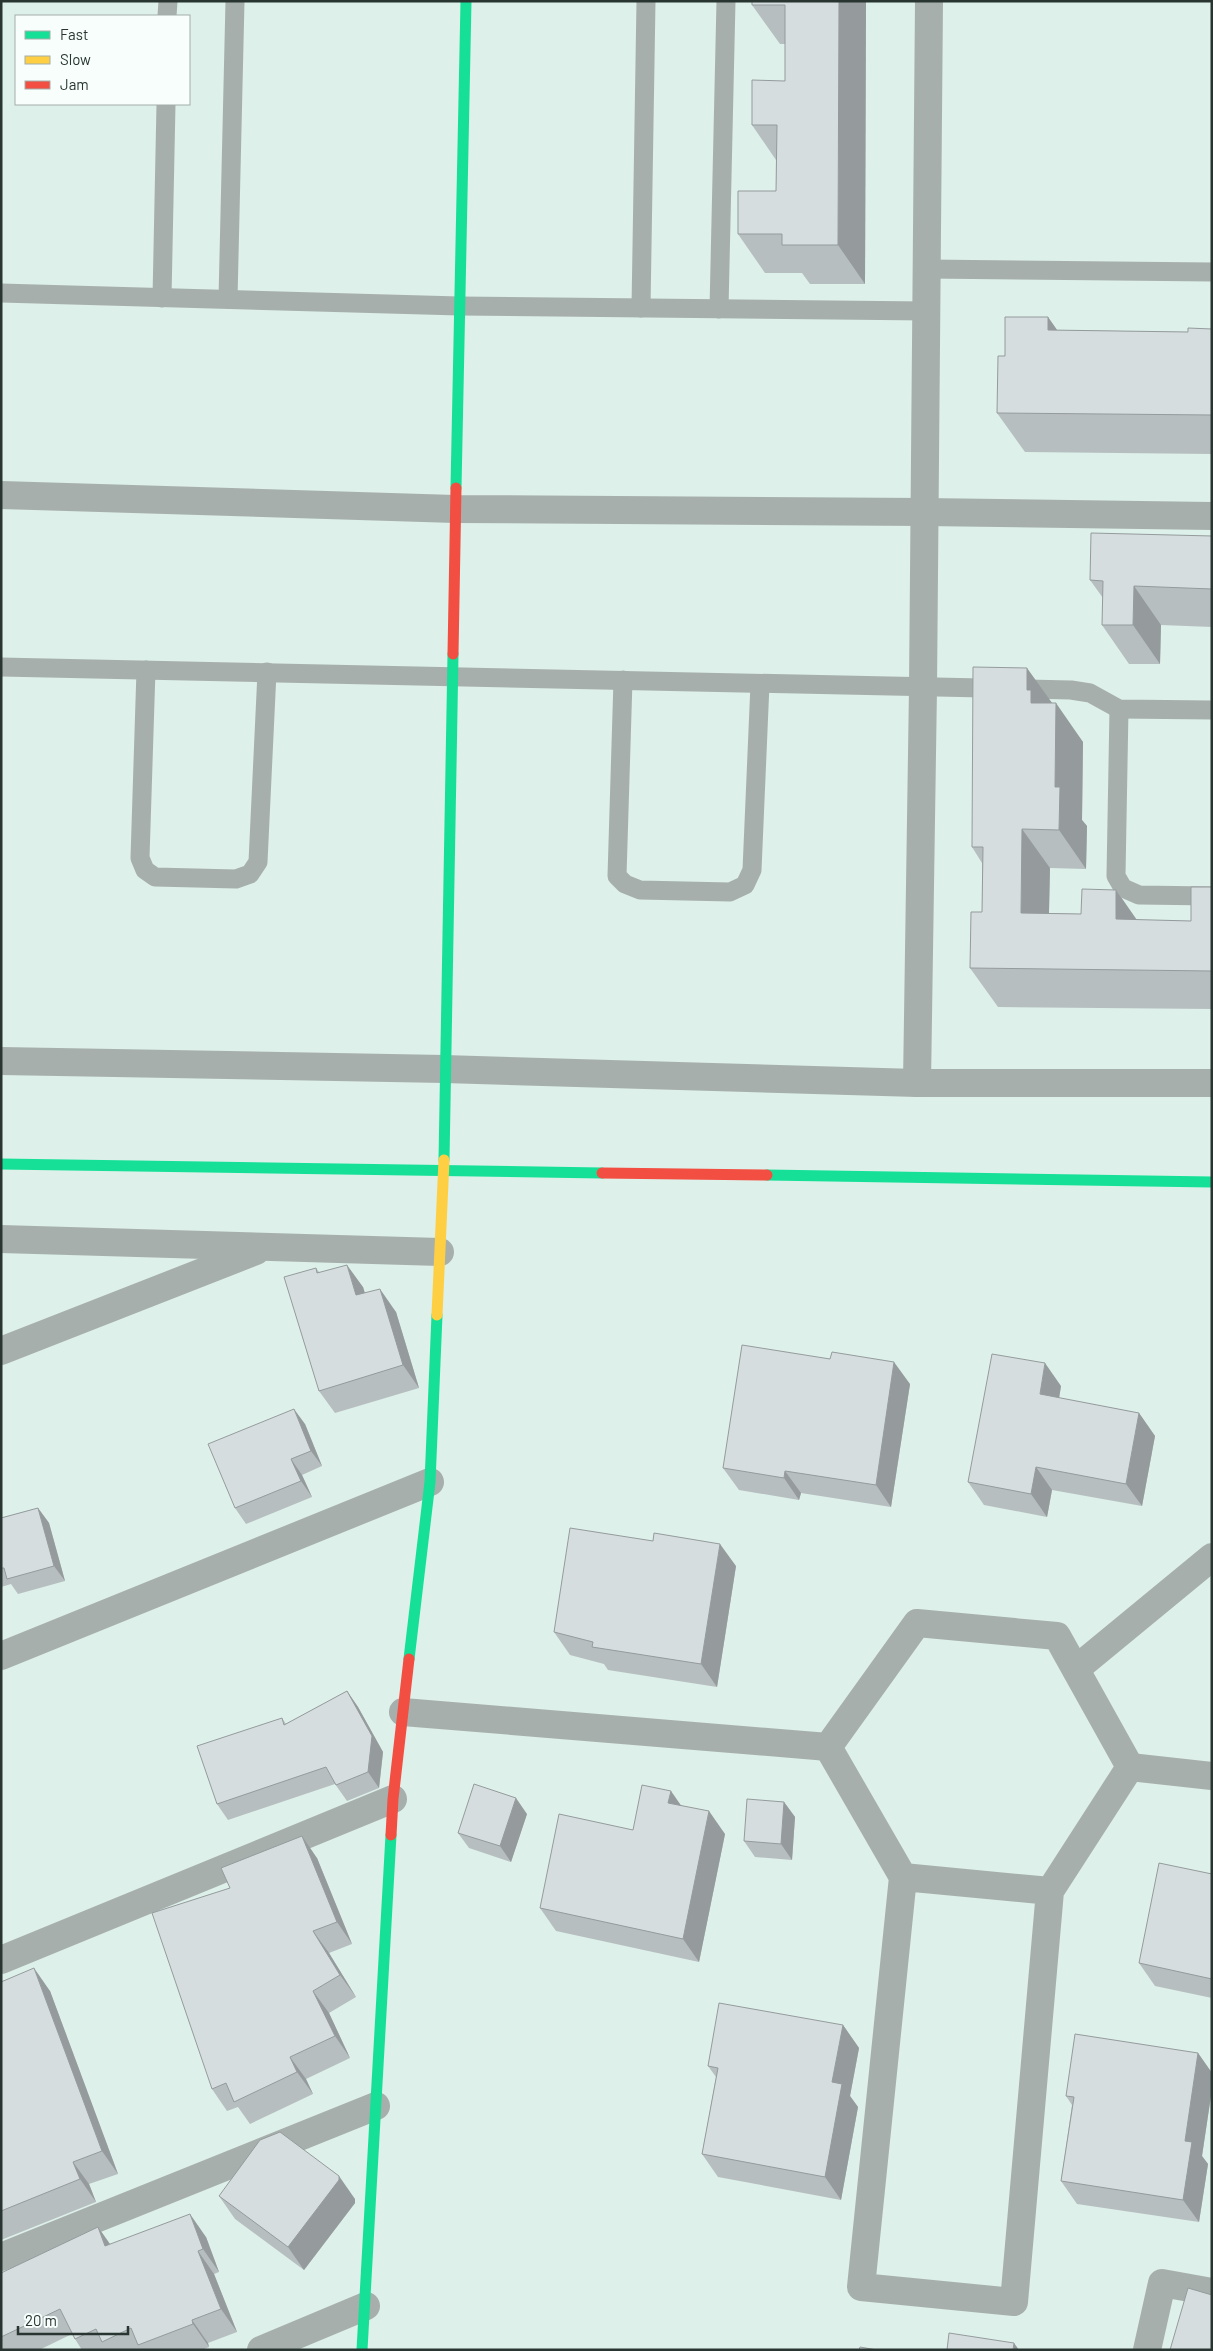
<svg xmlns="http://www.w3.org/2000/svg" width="1213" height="2351" font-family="Barlow,sans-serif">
<rect width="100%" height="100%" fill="#ddf0e9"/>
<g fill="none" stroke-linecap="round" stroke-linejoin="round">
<g stroke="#a7afad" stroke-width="19">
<path d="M167 16 168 1"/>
<path d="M927 269 1212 272"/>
<path d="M1 293 459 306 926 311"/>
<path d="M162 298 166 104"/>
<path d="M228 299 235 1"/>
<path d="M641 308 646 1"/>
<path d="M719 309 726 1"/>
<path d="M1 667 1071 690 1090 693 1119 709 1212 710"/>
<path d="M146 670 140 858 145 870 155 877 236 879 250 874 258 862 267 672"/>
<path d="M623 680 617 876 625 884 640 890 730 892 745 885 752 870 760 684"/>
<path d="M1119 709 1116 876 1123 888 1139 895 1212 896"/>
</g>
<g stroke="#a7afad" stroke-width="28">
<path d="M1 495 455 509 924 512 1212 516"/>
<path d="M1 1061 444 1069 917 1083H1212"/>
<path d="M917 1083 923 688 929 1"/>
<path d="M1 1239 440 1252"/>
<path d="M1 1351 256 1251"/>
<path d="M1 1656 430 1482"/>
<path d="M1076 1669 1212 1557"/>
<path d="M403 1712 828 1747"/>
<path d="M1130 1767 1212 1776"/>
<path d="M903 1877 1050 1891 1130 1767 1057 1636 917 1623 828 1747 903 1877 861 2287 1014 2302 1050 1891"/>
<path d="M1 1960 393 1799"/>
<path d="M1 2257 376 2106"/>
<path d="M261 2350 366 2306"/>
<path d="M1147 2350 1162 2283 1212 2292"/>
</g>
<g stroke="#16e098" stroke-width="11">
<path d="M456 488 466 1"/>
<path d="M444 1160 453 654"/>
<path d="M1 1164 602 1173"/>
<path d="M767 1175 1212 1182"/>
<path d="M409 1659 430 1482 437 1315"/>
<path d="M362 2350 391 1835"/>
</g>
<path stroke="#ffcf43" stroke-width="11" d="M437 1315 444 1160"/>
<g stroke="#f24e42" stroke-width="11">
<path d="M453 654 456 488"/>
<path d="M602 1173 767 1175"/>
<path d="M391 1835 393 1799 409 1659"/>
</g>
</g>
<g fill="#b7bec0">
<path d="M866 1 865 284H810L802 273H765L738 234 776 191V160L752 125 785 81V44H780L752 5Z"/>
<path d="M1048 317 1057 330 1188 332 1212 329V454L1025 452 997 413 1005 356Z"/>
<path d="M1212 536V627L1161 625 1160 664H1129L1102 625 1103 598 1090 580Z"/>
<path d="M1052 703 1083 742 1082 820 1087 826 1086 869 1050 868 1049 913 1081 914 1116 890 1137 920 1191 921 1212 887V1009L998 1007 970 968 982 912V863L972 847Z"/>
<path d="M316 1268 319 1272 363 1287 365 1293 396 1312 419 1388 335 1413 319 1391Z"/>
<path d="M830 1359 910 1384 891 1507 801 1493 799 1500 739 1490 723 1468Z"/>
<path d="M1061 1386 1059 1398 1139 1413 1155 1436 1142 1506 1052 1490 1047 1517 984 1505 968 1482Z"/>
<path d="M305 1424 322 1466 302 1475 312 1497 246 1524 235 1508Z"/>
<path d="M38 1508 49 1523 65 1581 18 1594 11 1584 1 1587V1518Z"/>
<path d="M736 1566 717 1687 608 1670 604 1664 570 1655 554 1632Z"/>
<path d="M347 1691 358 1707 383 1752 379 1788 347 1801 335 1784 228 1820 217 1804 282 1718 286 1724Z"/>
<path d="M784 1802 795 1817 792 1860 755 1857 744 1841Z"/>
<path d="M681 1805 725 1834 699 1962 556 1931 540 1908 633 1830Z"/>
<path d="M527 1814 511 1862 469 1848 458 1833Z"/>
<path d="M317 1858 352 1944 329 1953 356 1997 329 2013 350 2058 306 2079 313 2094 250 2124 238 2107 227 2111 212 2089 230 1888Z"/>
<path d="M1212 1874V1998L1155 1986 1139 1963Z"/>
<path d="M1 1982 50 1991 118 2174 89 2184 96 2202 1 2240Z"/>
<path d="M843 2025 859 2048 850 2096 858 2107 841 2200 718 2177 702 2154 716 2077 708 2066Z"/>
<path d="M1198 2053 1212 2073V2089L1202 2156 1208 2164 1199 2222 1077 2204 1061 2181 1072 2105 1066 2096Z"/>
<path d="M219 2196 355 2199V2203L304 2270 235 2219Z"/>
<path d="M98 2227 110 2244 206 2237 219 2272 214 2274 237 2332 208 2343 209 2347 202 2350H82L75 2339 72 2334 39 2350H1V2273Z"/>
</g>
<g fill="#959b9c">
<path d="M839 1H866L865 284 838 245Z"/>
<path d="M1048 317 1075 356 1048 330Z"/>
<path d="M1134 586 1161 625 1160 664 1133 625Z"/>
<path d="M1027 668 1055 707 1056 703 1083 742 1082 820 1087 826 1086 869 1059 830 1055 787 1027 690Z"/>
<path d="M1022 829 1050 868 1048 952 1021 913Z"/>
<path d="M1116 890 1143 929 1116 919Z"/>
<path d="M347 1265 363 1287 372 1318 356 1295Z"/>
<path d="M380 1289 396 1312 419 1388 403 1365Z"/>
<path d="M894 1362 910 1384 891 1507 876 1485Z"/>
<path d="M1045 1363 1061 1386 1056 1417 1040 1394Z"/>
<path d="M294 1409 305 1424 322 1466 311 1451Z"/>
<path d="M1139 1413 1155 1436 1142 1506 1126 1484Z"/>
<path d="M291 1459 302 1475 312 1497 301 1481Z"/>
<path d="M1036 1467 1052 1490 1047 1517 1031 1494Z"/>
<path d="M785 1471 801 1493 799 1500 784 1478Z"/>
<path d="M38 1508 49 1523 65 1581 54 1566Z"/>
<path d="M720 1544 736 1566 717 1687 701 1664Z"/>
<path d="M347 1691 358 1707 383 1752 379 1788 368 1772Z"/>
<path d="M671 1791 687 1814 668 1803Z"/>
<path d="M516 1798 527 1814 511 1862 500 1846Z"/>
<path d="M784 1802 795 1817 792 1860 781 1844Z"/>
<path d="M709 1811 725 1834 699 1962 683 1939Z"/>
<path d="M302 1836 317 1858 352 1944 337 1922Z"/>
<path d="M313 1931 329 1953 356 1997 340 1975Z"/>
<path d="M34 1968 50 1991 118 2174 102 2151Z"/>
<path d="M313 1991 329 2013 350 2058 335 2036Z"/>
<path d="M843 2025 859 2048 850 2096 858 2107 841 2200 825 2177 832 2082Z"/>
<path d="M1198 2053 1212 2073V2089L1202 2156 1208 2164 1199 2222 1183 2200 1185 2141Z"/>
<path d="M290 2057 306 2079 313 2094 297 2072Z"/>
<path d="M73 2162 89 2184 96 2202 80 2179Z"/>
<path d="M339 2176 355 2199V2203L304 2270 288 2247Z"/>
<path d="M190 2214 206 2237 219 2272 203 2249Z"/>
<path d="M98 2227 114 2250 105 2246Z"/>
<path d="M198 2251 214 2274 237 2332 221 2309Z"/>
<path d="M192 2320 208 2343 209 2347 193 2324Z"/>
<path d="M1014 2343 1019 2350H1013Z"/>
</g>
<g fill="#d5dddf" stroke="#959b9c">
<path d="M752 1H839L838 245H782V234H738V191H776L777 125H752V80L785 81V5H752Z"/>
<path d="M1005 317H1048V330L1188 332V328L1212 329V415L997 413 998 356H1005Z"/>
<path d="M1091 533 1212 536V589L1134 586 1133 625H1102L1103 581 1090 580Z"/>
<path d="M973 667 1027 668V690H1031V703H1056L1055 787H1060L1059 830 1022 829 1021 913 1081 914 1082 889 1116 890V919L1191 921V887H1212V971L970 968 971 912H982L983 847H972Z"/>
<path d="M347 1265 356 1295 380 1289 403 1365 319 1391 284 1277 316 1268 317 1273Z"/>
<path d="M742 1345 830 1359 832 1352 894 1362 876 1485 785 1471 784 1478 723 1468Z"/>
<path d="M992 1354 1045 1363 1040 1394 1139 1413 1126 1484 1036 1467 1031 1494 968 1482Z"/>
<path d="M294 1409 311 1451 291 1459 301 1481 235 1508 208 1444Z"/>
<path d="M38 1508 54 1566 7 1579 4 1568H1V1518Z"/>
<path d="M570 1528 653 1541 654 1533 720 1544 701 1664 592 1647 593 1642 554 1632Z"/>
<path d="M347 1691 372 1736 368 1772 336 1785 326 1767 217 1804 197 1746 282 1718 284 1725Z"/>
<path d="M474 1784 516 1798 500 1846 458 1833Z"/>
<path d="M642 1785 671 1791 668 1803 709 1811 683 1939 540 1908 559 1814 633 1830Z"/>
<path d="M747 1799 784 1802 781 1844 744 1841Z"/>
<path d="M302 1836 337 1922 313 1931 340 1975 313 1991 335 2036 290 2057 297 2072 234 2102 226 2083 212 2089 152 1913 230 1888 221 1868Z"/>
<path d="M1159 1863 1212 1874V1979L1139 1963Z"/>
<path d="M34 1968 102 2151 73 2162 80 2179 1 2211V1982Z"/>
<path d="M719 2003 843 2025 832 2082 842 2084 825 2177 702 2154 718 2068 708 2066Z"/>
<path d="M1075 2034 1198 2053 1185 2141 1192 2142 1183 2200 1061 2181 1074 2097 1066 2096Z"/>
<path d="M280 2132 339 2176V2180L288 2247 219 2196 260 2140Z"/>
<path d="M190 2214 203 2249 198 2251 221 2309 192 2320 193 2324 138 2345 131 2328 102 2342 96 2329 75 2339 60 2309 1 2337V2273L98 2227 105 2246Z"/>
<path d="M1188 2288 1212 2295V2350H1170Z"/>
<path d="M949 2333 1014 2343 1013 2350H947Z"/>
<path d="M860 2347 877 2350H859Z"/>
</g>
<rect width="1213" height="2351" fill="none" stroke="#283530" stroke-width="5"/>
<rect x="15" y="15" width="175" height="90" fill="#f7fefb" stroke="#a4aeaa"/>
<rect x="25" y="31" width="25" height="8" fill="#16e098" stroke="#a4aeaa"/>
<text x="60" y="40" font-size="15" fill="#283530">Fast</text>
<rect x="25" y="56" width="25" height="8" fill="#ffcf43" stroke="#a4aeaa"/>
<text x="60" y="65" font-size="15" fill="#283530">Slow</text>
<rect x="25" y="81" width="25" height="8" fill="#f24e42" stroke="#a4aeaa"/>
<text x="60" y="90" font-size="15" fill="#283530">Jam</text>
<path d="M18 2326v8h110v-8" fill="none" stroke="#283530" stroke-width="2.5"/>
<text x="25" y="2326" font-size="15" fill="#283530" stroke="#f7fefb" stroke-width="4" paint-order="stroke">20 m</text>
</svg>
